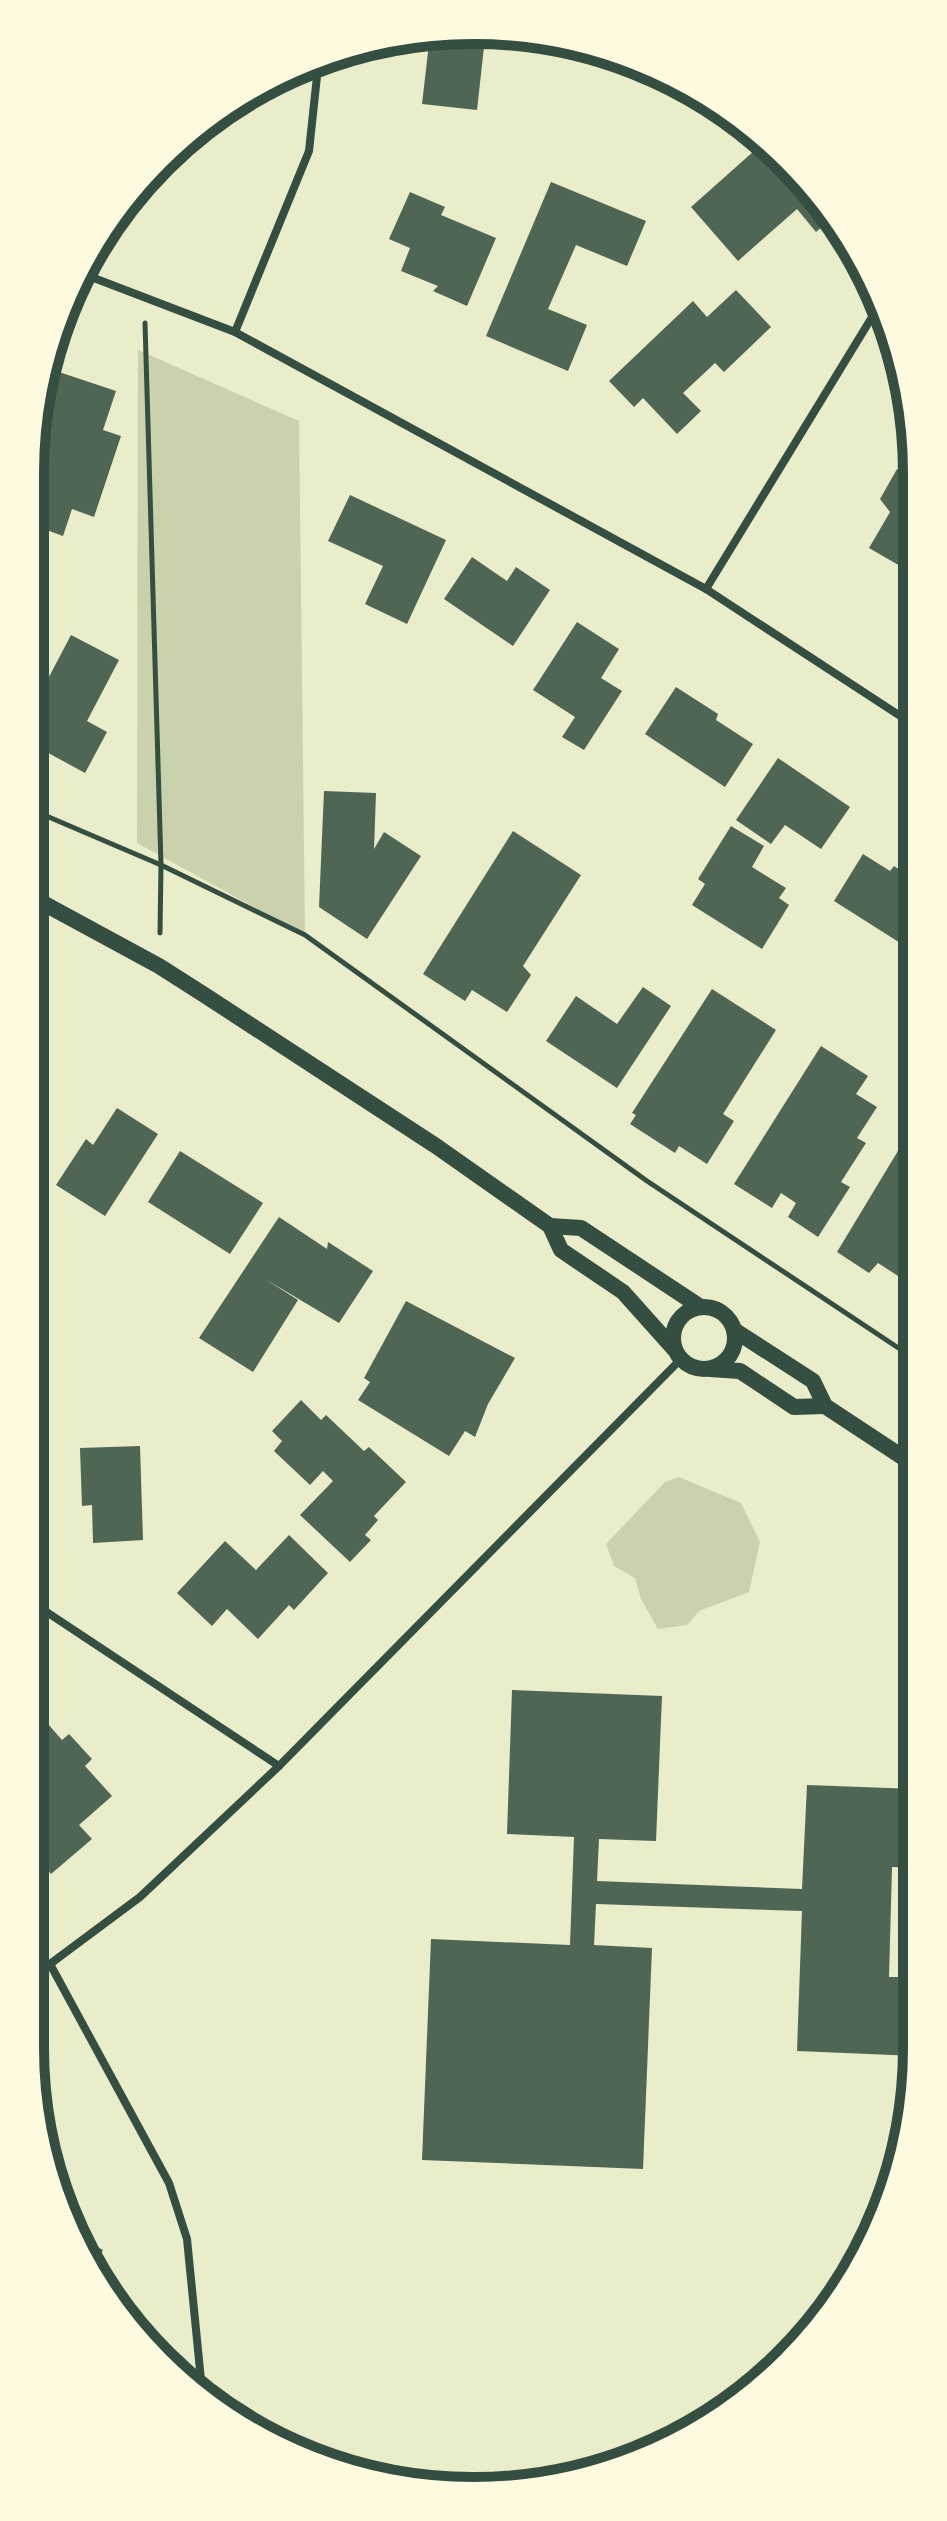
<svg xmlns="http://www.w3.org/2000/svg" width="947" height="2521" font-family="'Fira Sans Condensed',sans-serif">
<rect width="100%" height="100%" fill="#e9edc9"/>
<g fill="#cad2ad">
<path d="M138 350 299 421 305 935 137 843Z"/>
<path d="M679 1477 741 1503 760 1542 749 1592 699 1611 687 1625 658 1629 641 1599 635 1578 614 1566 606 1544 665 1482Z"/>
</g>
<g fill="#4f6655">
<path d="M430 35 485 38 477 110 422 104Z"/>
<path d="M233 106 236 108 156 189 148 181Z"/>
<path d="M763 143 807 181 832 218 816 232 797 209 738 261 691 207Z"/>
<path d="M551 182 646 221 627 266 576 245 548 309 587 325 568 371 486 336Z"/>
<path d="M410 192 445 207 441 215 496 238 467 306 433 291 438 286 401 271 410 248 389 239Z"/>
<path d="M736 290 771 327 724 372 715 363 683 393 701 411 677 434 643 398 634 407 609 381 693 301 707 317Z"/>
<path d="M44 367 116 391 103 430 121 436 94 517 72 509 63 536 30 524V474Z"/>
<path d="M897 469 913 478 914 574 869 548 890 512 880 499Z"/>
<path d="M350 495 446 540 407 624 365 604 383 566 328 541Z"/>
<path d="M472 557 507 581 516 567 550 590 513 646 444 599Z"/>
<path d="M577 622 619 649 601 678 622 691 584 750 562 737 575 717 533 690Z"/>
<path d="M71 635 119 660 87 721 107 732 85 773 30 743V713Z"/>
<path d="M676 687 718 714 716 720 753 744 725 787 645 734Z"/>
<path d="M778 758 850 807 821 849 785 825 771 844 736 820Z"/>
<path d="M324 791 376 793 374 849 384 832 421 856 367 939 319 907Z"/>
<path d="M731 826 764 846 752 867 786 888 779 898 789 905 762 949 692 905 705 884 698 879Z"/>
<path d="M513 831 581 875 523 966 531 975 507 1012 472 990 465 1001 423 974Z"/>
<path d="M863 854 890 871 894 866 914 879V930L905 946 834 901Z"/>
<path d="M643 987 671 1006 617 1088 546 1041 576 996 617 1024Z"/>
<path d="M712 989 776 1030 723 1114 734 1121 707 1164 679 1146 675 1153 630 1124 636 1115 632 1113Z"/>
<path d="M821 1046 868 1076 856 1094 877 1107 857 1138 866 1143 841 1182 850 1187 818 1237 788 1217 796 1203 781 1193 772 1208 734 1184Z"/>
<path d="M117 1108 158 1134 105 1216 56 1185 86 1139 93 1145Z"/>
<path d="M910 1131 915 1135V1280L912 1285 878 1263 869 1273 837 1252Z"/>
<path d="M180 1151 263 1203 230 1254 148 1202Z"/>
<path d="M279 1217 327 1249 328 1242 373 1271 339 1323 265 1279 298 1300 253 1372 199 1338Z"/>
<path d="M406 1301 515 1358 488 1404 475 1437 465 1431 449 1456 358 1400 370 1382 364 1378Z"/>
<path d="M30 1382H42L43 1431H30Z"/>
<path d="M301 1400 321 1420 326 1415 364 1451 369 1447 406 1482 374 1516 378 1520 365 1535 371 1540 350 1562 300 1515 333 1481 323 1471 310 1485 274 1451 282 1441 272 1431Z"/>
<path d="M140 1446 143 1540 93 1543 92 1505 82 1506 80 1448Z"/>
<path d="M289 1535 328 1573 294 1610 289 1605 258 1639 227 1609 212 1626 177 1593 225 1541 256 1570Z"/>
<path d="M512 1690 662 1696 656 1841 599 1839 597 1881 802 1889 807 1785 916 1789 917 1868 892 1867 889 1977H917L916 2056 797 2051 802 1911 596 1904 594 1945 652 1948 643 2169 422 2160 431 1939 570 1945 574 1837 507 1834Z"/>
<path d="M48 1724 62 1740 69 1734 92 1759 85 1766 112 1796 79 1825 92 1839 51 1874 30 1850V1816L46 1801 30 1783V1741Z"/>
<path d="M81 2238 103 2250 96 2264Z"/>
</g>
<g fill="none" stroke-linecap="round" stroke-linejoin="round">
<g stroke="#344e41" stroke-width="5">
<path d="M145 323 161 865 160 933"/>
<path d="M30 809 161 865 305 935 647 1181 915 1359"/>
<path d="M904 1724 903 1777 916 1776"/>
</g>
<g stroke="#344e41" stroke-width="8">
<path d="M86 275 235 332 706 589 914 725"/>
<path d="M235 332 309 151 318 67"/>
<path d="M706 589 880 304"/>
<path d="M30 1601 279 1766"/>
<path d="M50 1964 169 2183 187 2239 202 2390"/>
<path d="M30 1972 50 1964 140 1897 279 1766 680 1360"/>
</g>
<g stroke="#344e41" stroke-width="16">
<path d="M30 896 159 966 206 996 436 1146 550 1226 581 1228 699 1306"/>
<path d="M550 1226 561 1250 623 1292 674 1349"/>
<circle cx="704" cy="1338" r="31"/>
<path d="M734 1330 813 1381 825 1406 916 1466"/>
<path d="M710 1369 740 1371 794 1407 825 1406"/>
</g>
</g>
<path d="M0 0H947V2521H0ZM473 44H474A429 429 0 0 1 903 473V2048A429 429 0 0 1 474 2477H473A429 429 0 0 1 44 2048V473A429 429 0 0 1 473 44Z" fill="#fefae0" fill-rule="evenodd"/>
<path fill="none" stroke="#344e41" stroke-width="10" d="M473 44H474A429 429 0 0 1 903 473V2048A429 429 0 0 1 474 2477H473A429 429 0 0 1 44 2048V473A429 429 0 0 1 473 44Z"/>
</svg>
